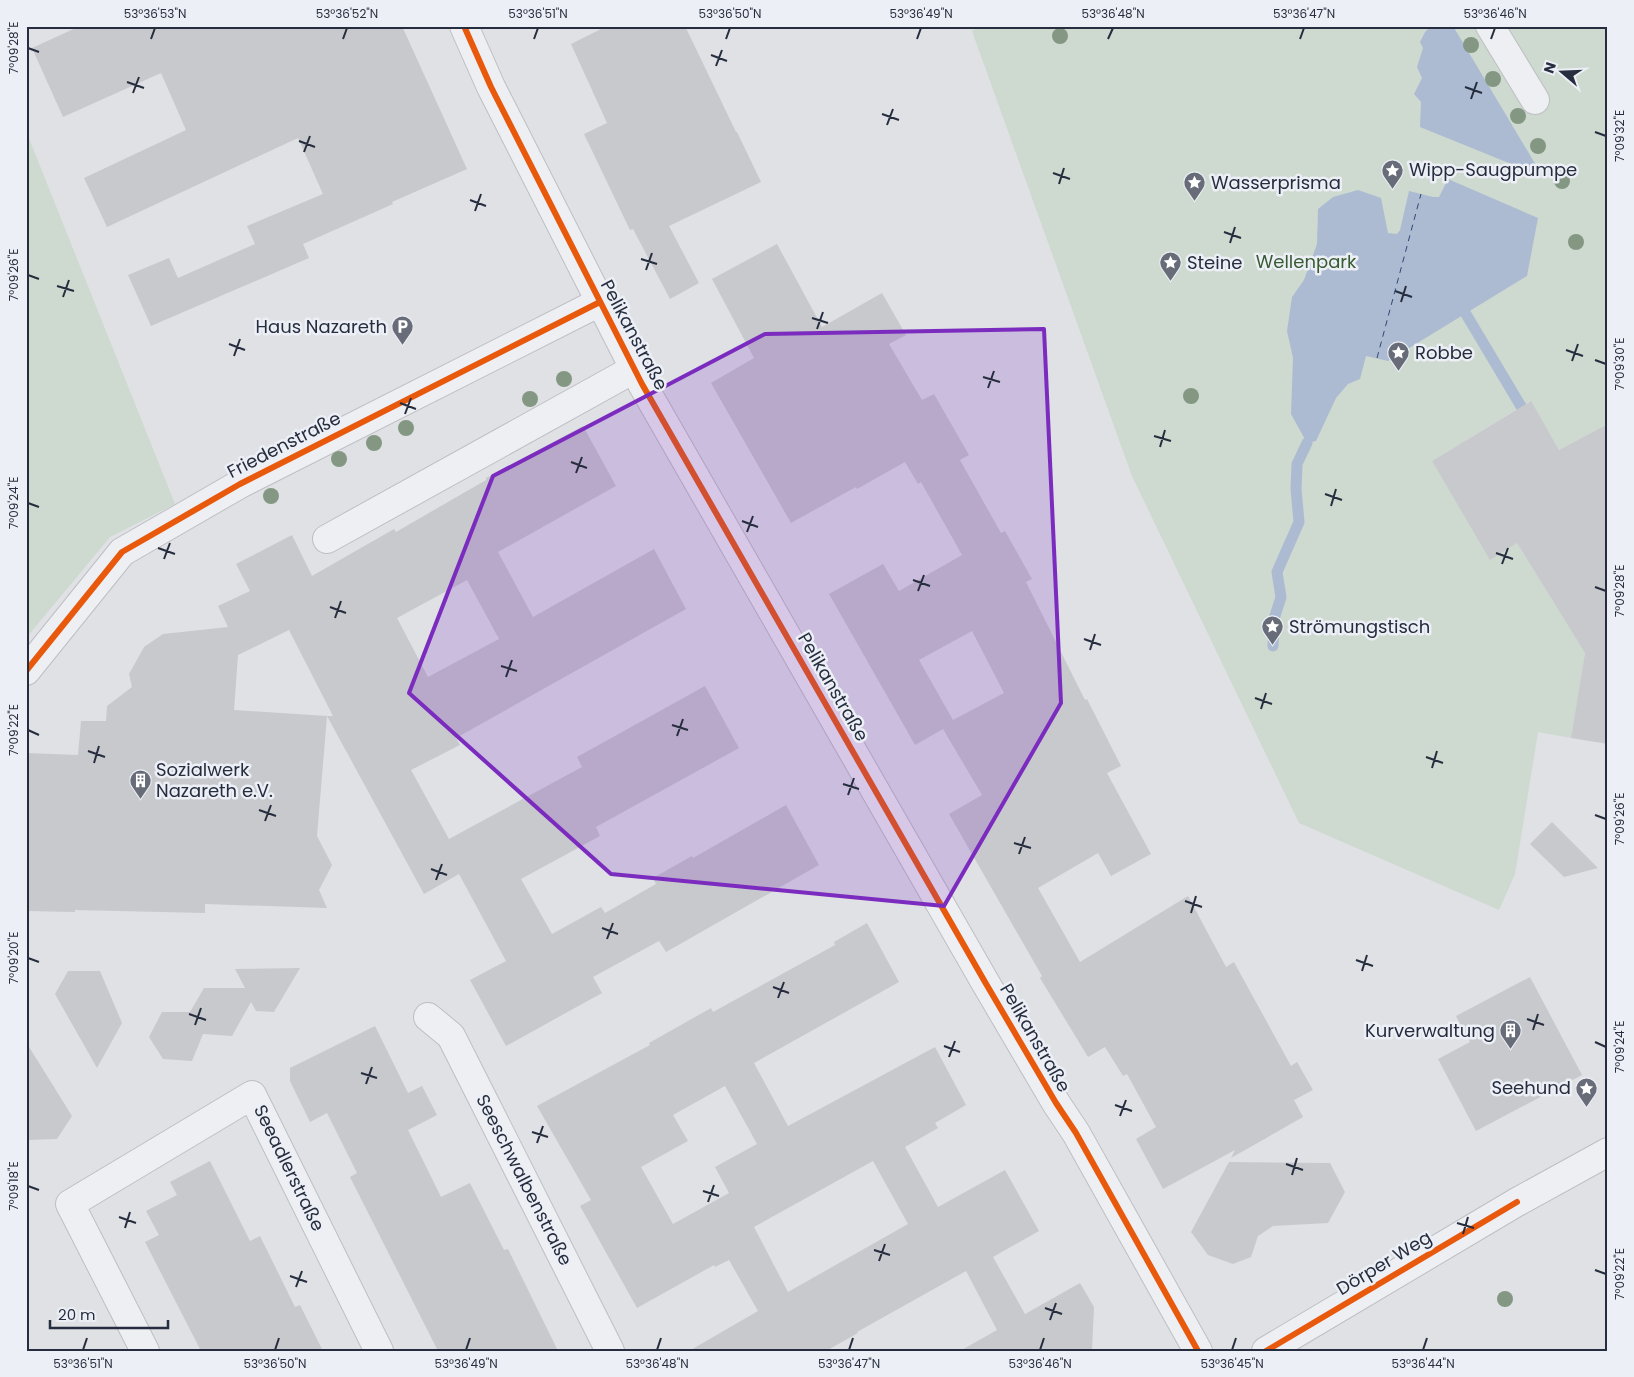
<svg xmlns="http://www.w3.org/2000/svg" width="1634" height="1377" font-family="Poppins,sans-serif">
<rect width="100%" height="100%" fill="#dfe1e5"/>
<g fill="#ced9cf">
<path d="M980 26H1608V424L1559 450 1530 401 1432 461 1490 559 1517 543 1585 653 1571 738 1538 732 1515 874 1499 910 1299 823 1132 476 972 31Z"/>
<path d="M26 131 175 504 110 537 26 638Z"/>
</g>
<g fill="#acbbd2">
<path d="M1431 26H1453L1543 177 1420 127 1421 102 1414 94 1422 78 1417 67 1423 48 1420 42 1425 32Z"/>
<path d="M1448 179 1538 218 1527 276 1388 361 1366 356 1360 379 1348 384 1336 398 1316 441 1307 443 1291 414 1293 358 1287 331 1292 297 1304 280 1317 244 1318 209 1333 197 1358 190 1381 198 1388 233 1397 234 1400 230 1409 191 1433 197H1439Z"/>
</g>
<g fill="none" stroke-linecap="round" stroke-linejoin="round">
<g stroke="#acbbd2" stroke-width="11">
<path d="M1460 304 1528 418"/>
<path d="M1273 646 1274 619 1281 597 1277 572 1299 522 1296 489 1297 464 1307 443"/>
</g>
<path stroke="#2e4874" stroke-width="1" stroke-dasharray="6 5" stroke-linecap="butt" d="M1377 358 1421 194"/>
</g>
<g fill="#c7c9cd" fill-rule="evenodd">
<path d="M80 26H402L467 169 392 202 393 204 303 244 309 258 151 326 128 275 169 258 178 278 255 244 247 226 323 194 298 138 107 227 84 178 186 130 161 73 63 117 32 48Z"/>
<path d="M607 26H685L736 132H737L761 182 669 226 699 283 670 299 633 229 630 230 584 134 607 123 571 44Z"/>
<path d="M777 244 822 327 882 293 906 335 889 344 922 400 934 394 969 455 960 460 1001 533 1005 531 1032 579 1026 582 1085 700 1087 699 1121 766 1107 773 1151 854 1111 876 1098 853 1038 888 1080 962 1188 896 1226 967 1234 962 1291 1066 1297 1062 1313 1090 1294 1100 1303 1117 1231 1158 1235 1150 1163 1189 1136 1139 1156 1127 1127 1074 1123 1076 1105 1047 1088 1057 1040 978 1042 976 949 814 982 795 943 729 915 745 829 594 883 564 899 591 962 555 921 482 918 484 905 462 857 489 856 487 791 523 711 383 754 358 712 279ZM972 631 1004 693 953 720 919 660Z"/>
<path d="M1531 401 1559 450 1608 424V744L1571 738 1585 653 1517 543 1490 560 1432 461Z"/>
<path d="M583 426 616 486 498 552 533 617 654 549 686 609 456 738 460 745 411 770 449 839 582 767 577 757 705 686 739 748 596 827 600 836 521 879 552 934 601 907 605 913 656 884 653 878 692 856 693 858 786 805 819 865 666 952 659 941 593 977 602 993 506 1046 470 980 506 961 459 874 424 894 327 716H333L289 630 238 655 234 710 327 716 317 836 332 865 319 890 327 908 205 904V913L75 910V912L26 911V753L78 755 81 721H106L107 706 132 687 129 674 144 647 163 634 228 627 218 606 250 591 236 564 292 535 312 576 394 529 396 532 486 480V478ZM467 580 499 639 428 677 397 618Z"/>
<path d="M1552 822 1598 868 1564 877 1530 844Z"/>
<path d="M867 923 899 982 754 1063 788 1126 935 1047 966 1105 935 1123 938 1128 905 1147 938 1207 1005 1170 1039 1231 993 1257 1025 1314 1080 1283 1094 1307 1092 1351H960L997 1330 966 1271 857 1332 858 1333 826 1351H689L758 1311 729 1260 715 1267 714 1265 637 1308 580 1206 591 1200 537 1106 650 1045 649 1043 711 1008 713 1012 835 945 834 942ZM725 1086 757 1144 715 1167 729 1193 673 1224 641 1167 688 1141 673 1115ZM873 1161 908 1224 788 1292 754 1227Z"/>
<path d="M300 968 274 1012 256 1011 251 1002 232 1036 203 1034 192 1061 163 1059 149 1037 162 1012H190L204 988H245L235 969Z"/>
<path d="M68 971H100L122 1023 97 1068 55 994Z"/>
<path d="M1530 977 1582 1075 1476 1131 1438 1059 1470 1042 1456 1016Z"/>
<path d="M375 1026 408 1093 422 1086 437 1115 408 1130 441 1197 470 1183 504 1250 508 1249 558 1351H438L350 1177 357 1173 327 1113 310 1122 290 1081V1068Z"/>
<path d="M26 1042 72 1116 57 1139 26 1140Z"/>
<path d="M210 1161 250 1241 260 1236 295 1307 300 1305 323 1351H201L145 1242 159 1235 146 1211 177 1195 170 1182Z"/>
<path d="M1229 1162 1330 1163 1345 1192 1328 1223 1273 1226 1258 1236 1251 1257 1233 1264 1208 1255 1191 1232Z"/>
</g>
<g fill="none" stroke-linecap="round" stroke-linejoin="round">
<defs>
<g id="minor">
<path d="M464 26 491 87 642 384 985 982 1056 1103 1076 1133 1198 1351"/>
<path d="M1490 26 1535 100"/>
<path d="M327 539 634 369"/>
<path d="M26 671 122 552 240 484 600 302"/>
<path d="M428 1017 451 1036 610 1351"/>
<path d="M145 1351 70 1204 252 1095 379 1351"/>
<path d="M1266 1351 1517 1202 1608 1152"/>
</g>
</defs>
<use href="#minor" stroke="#bdbfc3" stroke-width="30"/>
<use href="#minor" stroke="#eeeff2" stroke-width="28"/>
<defs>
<g id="cycleway">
<path d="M464 26 491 87 642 384 985 982 1056 1103 1076 1133 1198 1351"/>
<path d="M26 671 122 552 240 484 600 302"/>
<path d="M1266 1351 1517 1202"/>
</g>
</defs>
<use href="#cycleway" stroke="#eceff5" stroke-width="9"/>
<use href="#cycleway" stroke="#e8590c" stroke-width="6"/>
</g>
<g fill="#839783">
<circle cx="1060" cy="36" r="8"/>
<circle cx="1471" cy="45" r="8"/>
<circle cx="1493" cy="79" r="8"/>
<circle cx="1518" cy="116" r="8"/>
<circle cx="1538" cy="146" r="8"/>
<circle cx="1562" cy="181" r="8"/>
<circle cx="1576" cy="242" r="8"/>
<circle cx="564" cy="379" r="8"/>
<circle cx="1191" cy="396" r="8"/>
<circle cx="530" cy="399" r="8"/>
<circle cx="406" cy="428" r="8"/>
<circle cx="374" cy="443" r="8"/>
<circle cx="339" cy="459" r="8"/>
<circle cx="271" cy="496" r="8"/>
<circle cx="1505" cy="1299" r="8"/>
</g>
<path fill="#7b2cbf" fill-opacity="0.2" stroke="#7b2cbf" stroke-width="4" stroke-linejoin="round" d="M1044 329 1061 703 944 906 611 874 409 693 493 476 765 334Z"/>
<path fill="none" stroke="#262d3e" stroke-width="2" d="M151 39 155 28M343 39 347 28M534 39 538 28M726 39 730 28M917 39 921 28M1108 39 1113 28M1300 39 1304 28M1491 39 1495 28M28 48 39 52M711 55 727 61M716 66 722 50M127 82 144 88M1465 87 1482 93M133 93 139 77M1471 99 1477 82M882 114 899 120M887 125 893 109M1595 132 1606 136M299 141 315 147M304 152 310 136M1053 173 1070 179M1059 184 1064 168M470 200 486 206M475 211 481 194M1224 232 1241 238M1230 243 1235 227M641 259 657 264M646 270 652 253M28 275 39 279M57 286 74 291M1395 291 1412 297M63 297 69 280M1401 302 1406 286M812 318 828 323M817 329 823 312M229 344 245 350M1566 350 1583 356M234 356 240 339M1595 360 1606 364M1572 361 1578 344M983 377 1000 382M988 388 994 371M400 403 416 409M405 414 411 398M1154 436 1171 441M1160 447 1165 430M571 462 587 468M576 473 582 457M1325 494 1342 500M28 503 39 507M1331 506 1336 489M742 521 758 527M747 532 753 516M158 548 175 554M1496 553 1513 559M164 559 170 543M1502 564 1508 548M913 580 930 586M1595 587 1606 591M918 591 924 575M330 607 346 613M335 618 341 601M1084 639 1101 645M1090 650 1095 634M501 666 517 671M506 677 512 660M1255 698 1272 704M1261 709 1266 693M672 725 688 730M28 730 39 735M677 736 683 719M88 751 105 757M1426 757 1443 763M94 763 99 746M1432 768 1437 751M843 784 859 789M848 795 854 778M259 810 276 816M1595 815 1606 819M265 821 271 805M1014 843 1031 848M1019 854 1025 837M431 869 447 875M436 880 442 864M1185 901 1202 907M1191 913 1196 896M602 928 618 934M607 939 613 923M28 958 39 962M1356 960 1373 966M1362 971 1367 955M773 987 789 993M778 998 784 982M189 1014 206 1020M1527 1019 1544 1025M195 1025 201 1008M1533 1030 1538 1014M1595 1042 1606 1047M944 1046 960 1052M949 1057 955 1041M361 1073 377 1078M366 1084 372 1067M1115 1105 1132 1111M1120 1116 1126 1100M532 1132 548 1137M537 1143 543 1126M1286 1164 1303 1170M1292 1175 1297 1158M28 1186 39 1190M703 1191 719 1196M708 1202 714 1185M119 1217 136 1223M1457 1223 1474 1228M125 1228 130 1212M1463 1234 1468 1217M874 1250 890 1255M879 1261 885 1244M1595 1270 1606 1274M290 1276 307 1282M296 1287 302 1271M1045 1308 1062 1314M1050 1320 1056 1303M83 1350 87 1338M275 1350 279 1338M466 1350 470 1338M657 1350 661 1338M849 1350 853 1338M1040 1350 1044 1338M1232 1350 1236 1338M1423 1350 1427 1338"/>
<defs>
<symbol id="sight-pin" viewBox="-11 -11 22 30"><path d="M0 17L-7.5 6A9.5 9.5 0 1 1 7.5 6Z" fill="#676c78" stroke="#eceff5"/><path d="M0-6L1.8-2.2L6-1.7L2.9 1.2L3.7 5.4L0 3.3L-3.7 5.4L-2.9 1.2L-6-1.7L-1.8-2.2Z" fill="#fff"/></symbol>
<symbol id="parking-pin" viewBox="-11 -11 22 30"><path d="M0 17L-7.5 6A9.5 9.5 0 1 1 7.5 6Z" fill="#676c78" stroke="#eceff5"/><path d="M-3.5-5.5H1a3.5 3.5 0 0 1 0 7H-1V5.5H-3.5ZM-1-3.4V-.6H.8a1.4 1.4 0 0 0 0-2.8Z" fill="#fff"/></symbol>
<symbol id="building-pin" viewBox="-11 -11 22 30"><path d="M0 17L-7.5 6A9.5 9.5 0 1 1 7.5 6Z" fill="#676c78" stroke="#eceff5"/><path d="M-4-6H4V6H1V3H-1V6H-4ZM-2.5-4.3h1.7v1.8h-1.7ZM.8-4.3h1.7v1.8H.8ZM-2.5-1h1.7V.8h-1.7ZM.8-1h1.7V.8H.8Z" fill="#fff"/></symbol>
</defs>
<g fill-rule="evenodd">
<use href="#sight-pin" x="1380" y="158" width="25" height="34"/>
<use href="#sight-pin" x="1182" y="170" width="25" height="34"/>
<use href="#sight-pin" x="1158" y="250" width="25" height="34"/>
<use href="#parking-pin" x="390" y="314" width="25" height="34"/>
<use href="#sight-pin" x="1386" y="340" width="25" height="34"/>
<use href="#sight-pin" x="1260" y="614" width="25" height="34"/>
<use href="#building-pin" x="128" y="768" width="25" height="34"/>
<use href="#building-pin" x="1498" y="1018" width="25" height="34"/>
<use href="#sight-pin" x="1574" y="1076" width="25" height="34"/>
</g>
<g text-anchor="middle" stroke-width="5" stroke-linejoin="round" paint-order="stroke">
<g font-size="18" fill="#262d3e" stroke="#eceff5" text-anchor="start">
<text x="1409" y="176">Wipp-Saugpumpe</text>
<text x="1211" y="189">Wasserprisma</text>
<text x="1187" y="269">Steine</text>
<text x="387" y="333" text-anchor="end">Haus Nazareth</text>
<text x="1415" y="359">Robbe</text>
<text x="1289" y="633">Strömungstisch</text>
<text x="156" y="776">Sozialwerk<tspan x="156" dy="21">Nazareth e.V.</tspan></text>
<text x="1495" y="1037" text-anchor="end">Kurverwaltung</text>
<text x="1571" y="1094" text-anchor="end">Seehund</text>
</g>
<g font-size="18" fill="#375b32" stroke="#eceff5">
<text x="1306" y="268">Wellenpark</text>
</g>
<g font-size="18" fill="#262d3e" stroke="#eceff5">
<text transform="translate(634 335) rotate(62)" y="6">Pelikanstraße</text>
<text transform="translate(284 445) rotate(-27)" y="6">Friedenstraße</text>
<text transform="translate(833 687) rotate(60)" y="6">Pelikanstraße</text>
<text transform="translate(1035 1038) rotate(60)" y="6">Pelikanstraße</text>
<text transform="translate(289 1168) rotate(64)" y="6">Seeadlerstraße</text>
<text transform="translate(524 1180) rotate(63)" y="6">Seeschwalbenstraße</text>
<text transform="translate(1384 1263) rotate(-31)" y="6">Dörper Weg</text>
</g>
</g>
<rect width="1634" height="1377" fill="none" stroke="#eceff5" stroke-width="55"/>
<g transform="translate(1562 72) rotate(289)" stroke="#eceff5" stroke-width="4" paint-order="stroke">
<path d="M0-4L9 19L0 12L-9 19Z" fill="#262d3e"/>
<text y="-8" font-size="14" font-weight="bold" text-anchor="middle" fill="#262d3e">N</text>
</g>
<path d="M50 1320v8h118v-8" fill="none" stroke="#262d3e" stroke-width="2.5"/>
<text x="58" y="1320" font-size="15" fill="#262d3e" stroke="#eceff5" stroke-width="4" paint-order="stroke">20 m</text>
<rect x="28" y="28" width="1578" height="1322" fill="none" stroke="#262d3e" stroke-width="2"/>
<g font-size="12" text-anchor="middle" fill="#262d3e">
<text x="155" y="18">53°36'53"N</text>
<text x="347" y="18">53°36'52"N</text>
<text x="538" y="18">53°36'51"N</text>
<text x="730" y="18">53°36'50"N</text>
<text x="921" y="18">53°36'49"N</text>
<text x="1113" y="18">53°36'48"N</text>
<text x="1304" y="18">53°36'47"N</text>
<text x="1495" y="18">53°36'46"N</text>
<text transform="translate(14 48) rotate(-90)" y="4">7°09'28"E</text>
<text transform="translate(1620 136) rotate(-90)" y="4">7°09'32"E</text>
<text transform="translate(14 275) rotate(-90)" y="4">7°09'26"E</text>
<text transform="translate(1620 364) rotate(-90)" y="4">7°09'30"E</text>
<text transform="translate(14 503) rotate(-90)" y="4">7°09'24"E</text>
<text transform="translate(1620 591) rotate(-90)" y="4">7°09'28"E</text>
<text transform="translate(14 730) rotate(-90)" y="4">7°09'22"E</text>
<text transform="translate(1620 819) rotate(-90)" y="4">7°09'26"E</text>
<text transform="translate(14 958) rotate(-90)" y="4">7°09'20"E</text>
<text transform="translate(1620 1047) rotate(-90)" y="4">7°09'24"E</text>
<text transform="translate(14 1186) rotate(-90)" y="4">7°09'18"E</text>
<text transform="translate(1620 1274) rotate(-90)" y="4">7°09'22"E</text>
<text x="83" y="1368">53°36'51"N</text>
<text x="275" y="1368">53°36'50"N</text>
<text x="466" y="1368">53°36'49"N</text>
<text x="657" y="1368">53°36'48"N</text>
<text x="849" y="1368">53°36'47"N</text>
<text x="1040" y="1368">53°36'46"N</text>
<text x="1232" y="1368">53°36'45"N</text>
<text x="1423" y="1368">53°36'44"N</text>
</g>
</svg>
